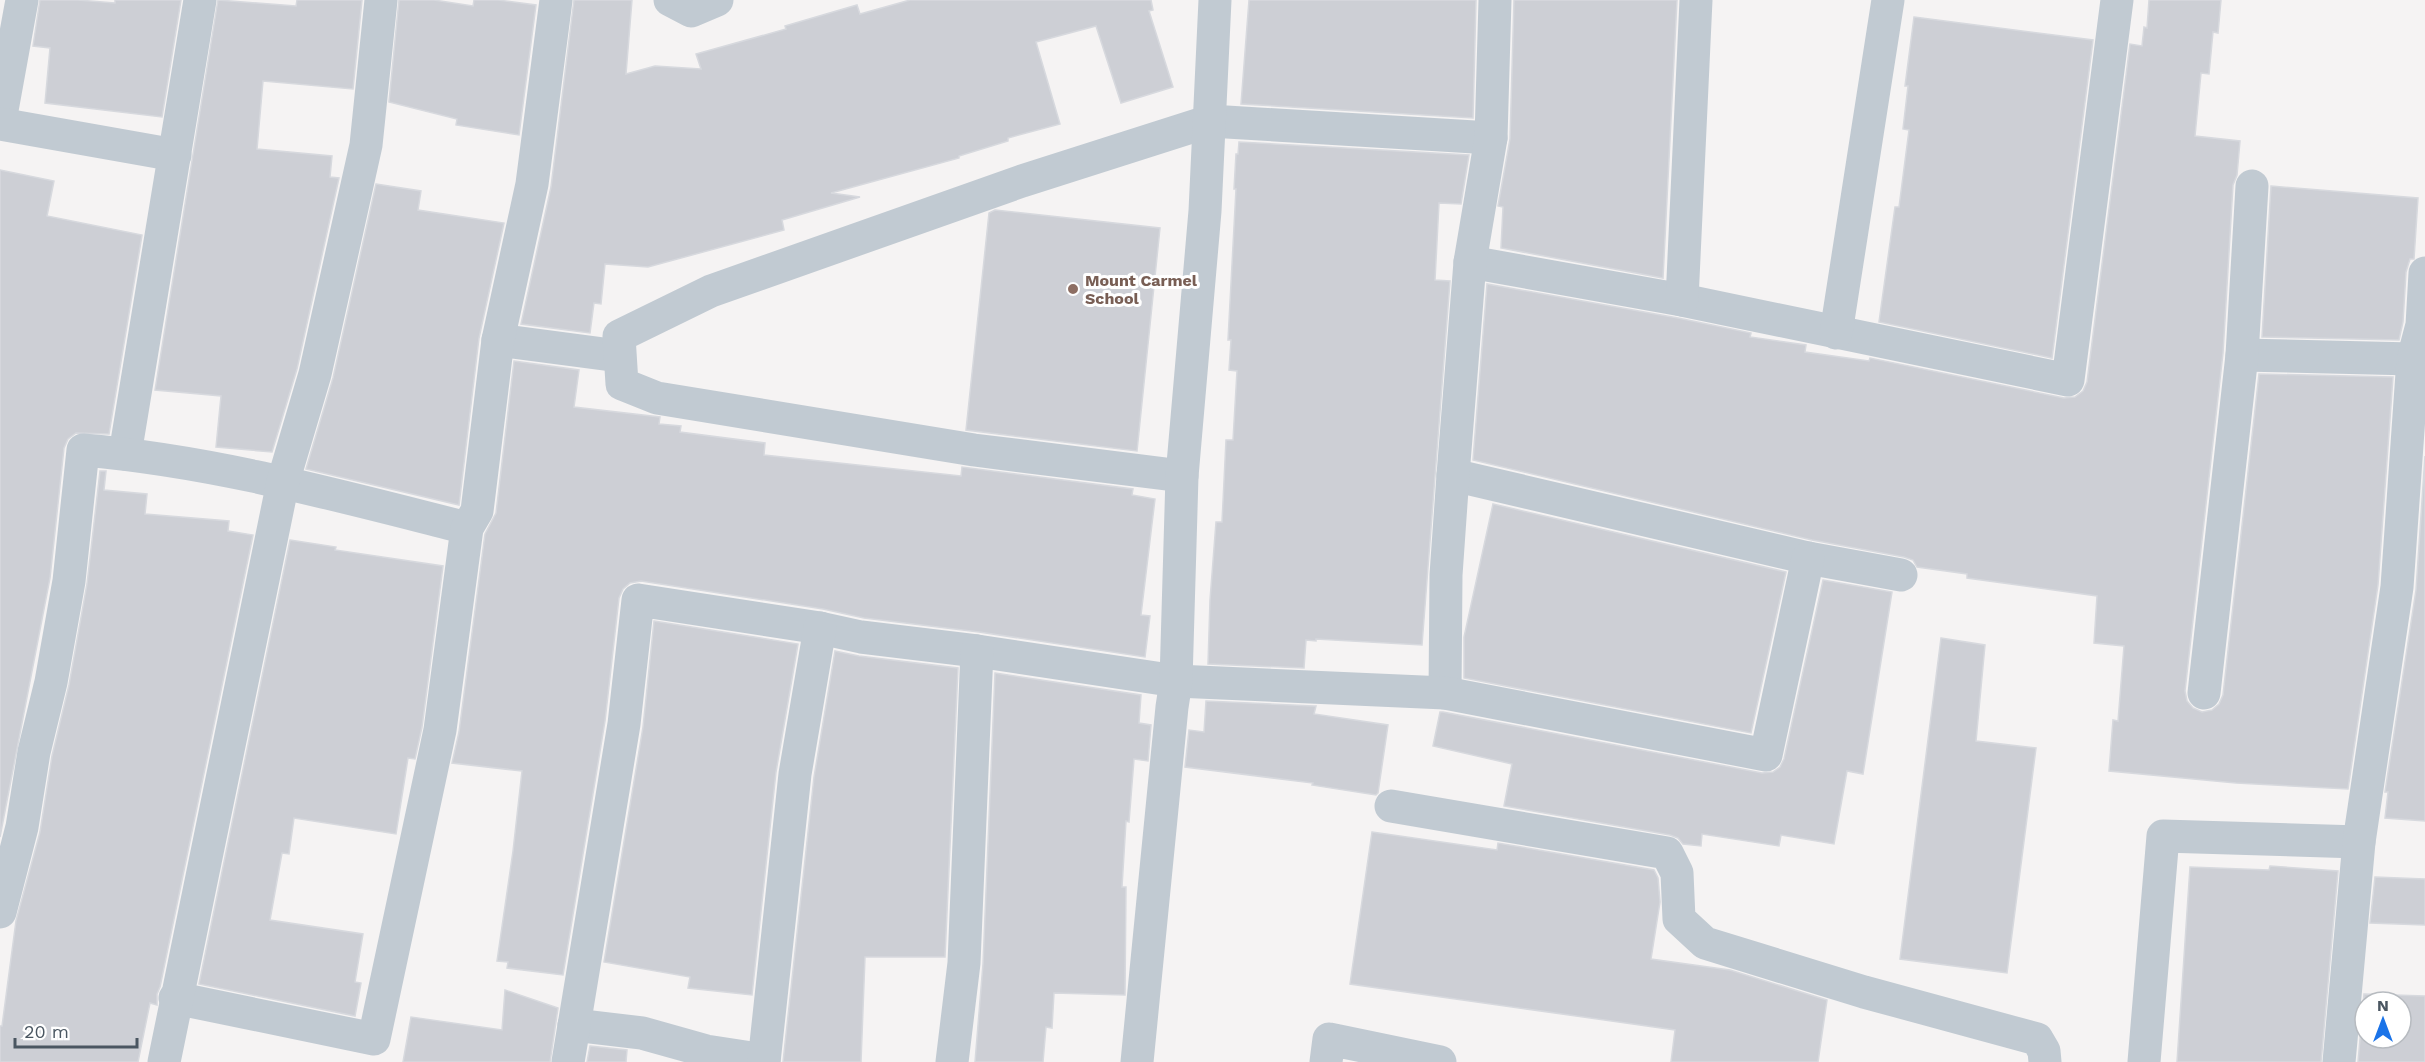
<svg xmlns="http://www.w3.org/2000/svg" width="2425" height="1062" font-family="'Work Sans',sans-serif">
<rect width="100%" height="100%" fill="#f5f3f3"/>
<g fill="#cdcfd5" stroke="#d7d9de" stroke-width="1.5" fill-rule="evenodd">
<path d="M40 0H78L115 3V0H181L162 117 45 103 50 48 33 46Z"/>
<path d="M218 0 296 6 297 0H362L353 89 263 81 257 149 332 156 330 177 339 178 297 369 272 452 216 447 221 396 155 390Z"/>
<path d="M399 0H434L473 6 474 0H498L536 5 519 135 456 125 457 119 389 102Z"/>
<path d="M574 0H632L626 74 655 66 701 69 696 54 786 29 785 26 857 5 860 14 910 0H1151L1153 10 1149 11 1173 87 1121 103 1096 26 1036 42 1060 124 1008 138V141L959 156V158L831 193 860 197 782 220 784 230 648 267 605 264 601 304 594 303 590 333 521 324 551 187Z"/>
<path d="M1249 0H1476L1473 118 1241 104Z"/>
<path d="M1514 0H1677L1663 278 1501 248 1503 207 1498 206 1510 139Z"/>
<path d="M2149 0H2221L2218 33 2213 32 2209 74 2201 73 2195 136 2240 141 2237 175 2233 185 2223 353 2185 691 2187 701 2193 708 2202 712 2212 710 2219 704 2223 695 2259 374 2393 377 2378 585 2348 789 2236 783 2109 771 2113 720 2118 721 2124 646 2094 643 2097 596 1967 578V574L1917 567 1913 560 1904 557 1812 540 1473 460 1487 284 1678 318 1751 333 1750 337 1806 345 1805 352 1869 361 1870 358 2064 398 2075 397 2083 391 2087 382 2130 44 2142 46 2144 27 2147 28Z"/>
<path d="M1914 17 2093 40 2052 358 1879 322 1895 207H1899L1909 130 1903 129 1908 86H1905Z"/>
<path d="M1239 142 1469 155 1461 204 1439 203 1435 280 1450 281 1422 645 1316 639V641L1306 640 1304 668 1208 664 1210 600 1216 522H1222L1226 440H1233L1237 371 1229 370 1231 340H1228L1236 189H1234L1236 154H1238Z"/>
<path d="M0 170 54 181 47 216 142 235 109 434 76 433 68 439 64 448 50 578 0 837Z"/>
<path d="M376 184 421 191 418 210 504 223 479 338 459 505 306 469 333 378Z"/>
<path d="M2271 186 2418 198 2414 259H2410L2406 272 2403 322 2399 340 2262 337Z"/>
<path d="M995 210 1160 228 1137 451 966 430 989 213Z"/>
<path d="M514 361 579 370 574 407 660 417 659 424 681 426 680 432 765 443 764 455 961 476 962 467 1133 489 1132 495 1155 499 1141 615 1150 616 1145 657 979 632 864 618 823 609 641 581 630 583 623 589 619 598 605 721 563 975 507 968 508 962 497 961 513 851 522 771 452 763 459 732 485 534 496 513Z"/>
<path d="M2425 456V821L2385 818 2388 792H2385L2416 590Z"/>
<path d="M100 471H106L104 490 147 494 145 514 229 521 228 531 253 535 160 987 157 994V1005L150 1003 138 1062H0V1026H2L16 921 40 832 52 756 69 685 87 584Z"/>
<path d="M1493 504 1786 572 1751 733 1464 678V637Z"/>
<path d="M290 540 336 547 335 550 443 566 422 727 415 759 408 758 396 834 294 818 289 854 282 853 270 920 363 934 355 982 361 983 355 1016 199 984Z"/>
<path d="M1823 580 1892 592 1863 774 1847 771 1834 844 1781 835 1779 846 1702 834 1701 846 1683 844 1678 838 1670 835 1504 806 1512 764 1433 746 1440 712H1443L1762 773 1773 772 1780 767 1784 759Z"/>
<path d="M654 621 798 644 776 772 752 995 688 988 690 977 604 962 643 727Z"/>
<path d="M1941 638 1985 645 1976 741 2036 748 2007 973 1900 959Z"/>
<path d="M835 651 859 656 958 668 945 957H865L861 1062H783L814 777Z"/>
<path d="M995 673 1141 695 1139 723 1151 725 1148 761 1134 759 1129 822 1126 821 1122 887H1126L1125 995 1054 993 1052 1028 1046 1027 1043 1062H975L983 964Z"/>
<path d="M1206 701 1314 706H1316L1314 714 1388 725 1378 793 1376 795 1312 785 1313 783 1185 767 1189 730 1204 732Z"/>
<path d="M1372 832 1497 850 1498 843 1654 870 1658 878 1660 902 1651 959 1730 970 1827 1000 1818 1062H1671L1675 1030 1350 984Z"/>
<path d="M2270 866 2338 871 2321 1062H2177L2190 867 2269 870Z"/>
<path d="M2375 877 2425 879V925L2370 923Z"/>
<path d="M505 990 558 1008 550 1062H403L411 1017 502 1030Z"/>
<path d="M2364 994 2425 996V1062H2358ZM2365 1002H2401V1038H2365Z"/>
<path d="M590 1046 627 1050 626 1062H587Z"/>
</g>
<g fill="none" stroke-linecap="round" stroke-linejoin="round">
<g stroke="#c1cad2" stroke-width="33">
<path d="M670 0 691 11 717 0"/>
<path d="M0 121 22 0"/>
<path d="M0 124 175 155"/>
<path d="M1470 262 1682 300 2068 380 2117 0"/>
<path d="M1682 300 1696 0"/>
<path d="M1836 333 1888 0"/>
<path d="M498 340 619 356"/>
<path d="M2242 355 2413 359"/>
<path d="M125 454 200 0"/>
<path d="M1453 475 1808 558 1901 575"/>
<path d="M1182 476 974 450 657 398 622 384 619 336 711 291 1022 181 1210 121 1491 138"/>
<path d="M1445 693 1446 575 1453 475 1470 262 1491 138 1495 0"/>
<path d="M2204 693 2242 355 2252 186"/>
<path d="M1391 806 1667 853 1677 873 1679 919 1705 943 1864 992 2037 1039 2044 1051 2045 1062"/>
<path d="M0 912 22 827 34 752 51 682 69 581 83 450C214 461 340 496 467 528"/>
<path d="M175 998 374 1039 440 730 467 528 477 511 498 340 532 184 556 0"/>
<path d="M574 1025 642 1033 706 1051 764 1060"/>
<path d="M164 1062 283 482 315 374 366 145 381 0"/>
<path d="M568 1062 624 724 638 600 820 628 861 637 977 651 1176 681 1445 693 1766 755 1808 558"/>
<path d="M764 1062 795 774 820 628"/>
<path d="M952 1062 964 963 977 651"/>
<path d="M1137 1062 1172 707 1176 681 1182 476 1205 211 1215 0"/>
<path d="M1326 1062 1329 1039 1440 1062"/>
<path d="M2144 1062 2163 836 2359 842"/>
<path d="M2339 1062 2359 842 2397 587 2413 359 2422 325 2425 273"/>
</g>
</g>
<circle fill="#8d6e63" stroke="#fff" stroke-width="2" cx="1073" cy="289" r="6"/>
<g text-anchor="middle" stroke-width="6" stroke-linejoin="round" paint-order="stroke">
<g font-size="16" font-weight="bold" fill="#785e54" stroke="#fff" text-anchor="start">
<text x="1085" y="286">Mount Carmel<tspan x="1085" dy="18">School</tspan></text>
</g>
</g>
<g transform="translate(2383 1020)"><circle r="28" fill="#ffffff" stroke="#b7bbc0" stroke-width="1.5"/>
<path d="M0-4.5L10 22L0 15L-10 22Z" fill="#1a73e8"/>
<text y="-9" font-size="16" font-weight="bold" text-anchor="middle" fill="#4a5661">N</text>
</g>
<path d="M15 1038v9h122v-9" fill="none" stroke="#4a5661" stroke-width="3"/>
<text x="24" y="1038" font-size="18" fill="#4a5661" stroke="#ffffff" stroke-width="4.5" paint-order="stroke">20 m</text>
</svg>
